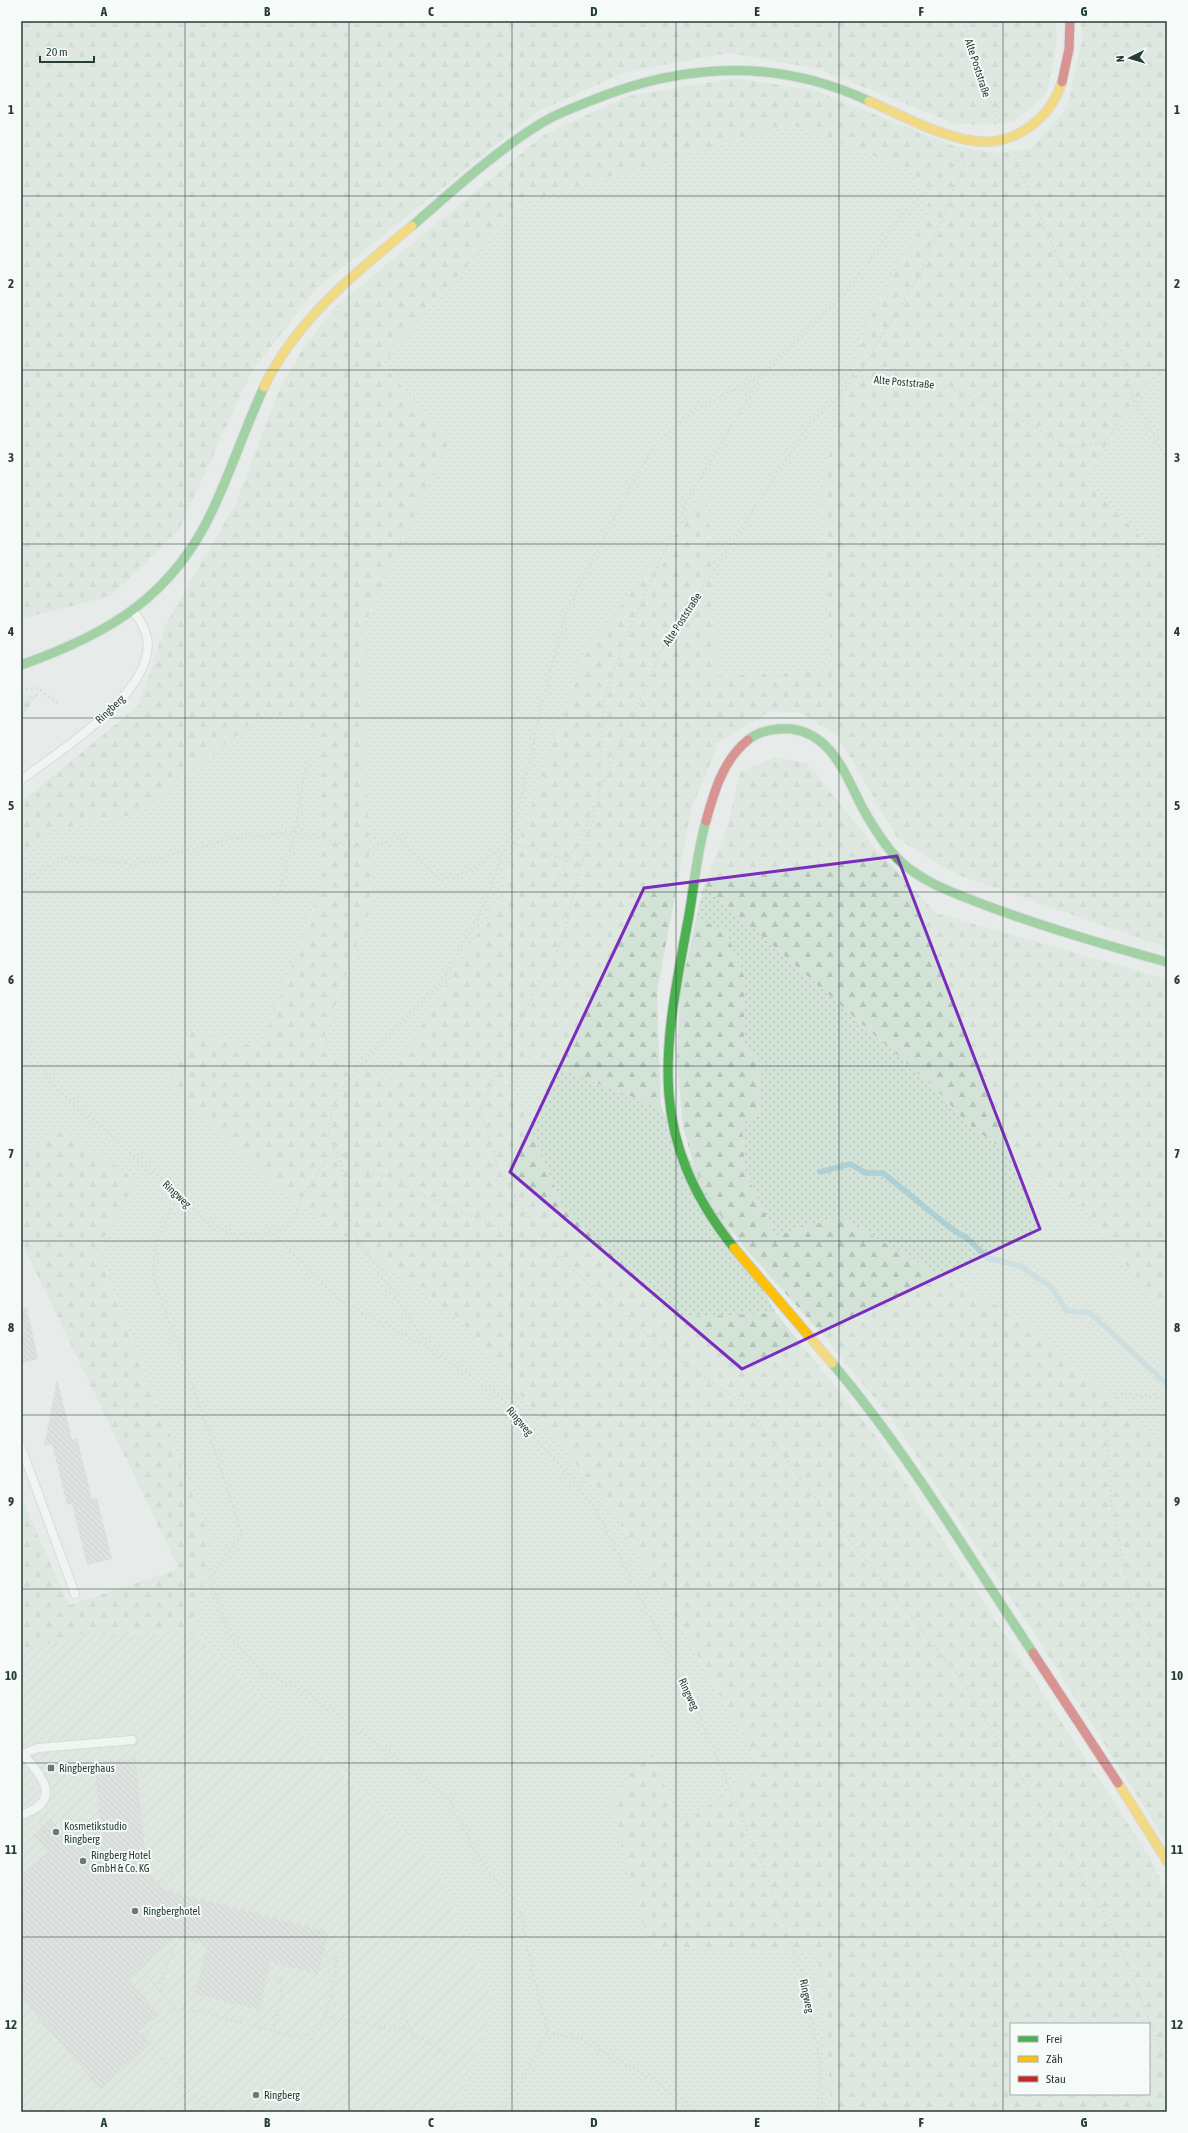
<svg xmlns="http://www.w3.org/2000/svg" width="1188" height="2133" font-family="'Asap Condensed',sans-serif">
<defs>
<pattern id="grass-dots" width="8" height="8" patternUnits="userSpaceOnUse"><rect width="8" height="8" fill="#d3e3d7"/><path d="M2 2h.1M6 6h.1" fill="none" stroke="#b5c4b9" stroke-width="1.8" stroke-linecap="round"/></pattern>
<pattern id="forest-firs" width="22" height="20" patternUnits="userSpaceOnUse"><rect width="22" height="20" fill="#d3e3d7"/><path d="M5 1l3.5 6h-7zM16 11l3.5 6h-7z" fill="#b5c4b9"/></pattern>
<pattern id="garden-furrows" width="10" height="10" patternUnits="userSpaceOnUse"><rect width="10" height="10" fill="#d3e3d7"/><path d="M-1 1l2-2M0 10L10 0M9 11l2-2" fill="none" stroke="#b5c4b9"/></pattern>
<pattern id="building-back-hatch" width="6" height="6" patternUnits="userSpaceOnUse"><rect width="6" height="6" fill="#d0d4d3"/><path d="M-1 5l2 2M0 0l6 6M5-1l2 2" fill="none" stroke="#b3b7b6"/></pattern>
</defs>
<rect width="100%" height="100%" fill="#e7ecea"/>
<g fill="url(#grass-dots)">
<path d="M791 124 912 171 930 211 865 326 820 487 832 670 716 676 707 494 584 654 500 898 388 1082 320 1050 371 906 362 629 447 441 382 363 522 202Z"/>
<path d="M1155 373 1167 377V564L1084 478Z"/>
<path d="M268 710 321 733 322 885 261 1047 192 1031 274 1186 458 1317 615 1513 761 1767 680 1826 651 1750 650 1947 818 1953 832 2112H456L495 2001 433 1858 195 1633 210 1538 97 1248 137 1181 23 1161 21 1156V861L47 831 138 814Z"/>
<path d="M704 885 936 1089 968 1124 1085 1208 1167 1322V1448L1027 1322 926 1267 840 1217 775 1236 745 1171 742 1124 759 1111 762 1066 744 1046 745 979 696 918Z"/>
<path d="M529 1057 661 1108 776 1313 683 1317 616 1258 562 1206 524 1111 505 1076Z"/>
</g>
<g fill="url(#forest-firs)" fill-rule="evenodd">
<path d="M21 21H1056L1057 39 1047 93 1014 122 988 125 956 124 818 69 729 53 626 72 537 112 315 290 251 373 179 530 111 596 21 619Z"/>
<path d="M1081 21H1167V377L1155 373 1084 478 1167 564V948L955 874 897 838 837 735 801 713 769 712 719 743 691 810 657 992 661 1108 529 1057 505 1076 524 1111 562 1206 616 1258 683 1317 776 1313 874 1434 1149 1856 1167 1893V2112H832L818 1953 650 1947 610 1801 651 1749 680 1826 761 1766 615 1513 458 1317 274 1186 168 1084 192 1031 261 1047 322 885 321 733 268 710 138 814 47 831 21 861V802L139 705 166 623 235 505 279 390 304 347 335 307 545 134 628 96 734 78 814 90 952 145 995 153 1030 149 1067 108 1082 40ZM791 124 912 171 930 211 865 326 820 487 832 670 717 676 707 493 584 654 500 898 388 1081 320 1049 371 906 362 629 448 441 382 363 522 202ZM1011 2024H1149V2094H1011Z"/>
<path d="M38 694 21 719V696Z"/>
<path d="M775 757 807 763 877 850 936 913 1167 979V1322L1085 1208 968 1124 936 1089 704 885 728 825 740 772Z"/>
<path d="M696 918 726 931 745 979 744 1046 762 1066 759 1111 742 1125 745 1171 775 1236 840 1217 926 1267 1027 1322 1167 1448V1843L1034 1633 893 1421 820 1332 744 1247 721 1216 704 1187 693 1162 683 1126 677 1059 680 995Z"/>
<path d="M60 1127 137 1181 97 1249 210 1539 195 1633 85 1634 21 1652V1497L69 1605 179 1569 21 1241V1156L24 1160Z"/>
</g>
<path fill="url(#garden-furrows)" d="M195 1633 433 1858 495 2001 456 2112H21V1652L85 1634Z"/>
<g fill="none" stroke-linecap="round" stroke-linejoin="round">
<path stroke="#aecfd4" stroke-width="5.5" d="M820 1172 850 1164 866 1173H883L953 1230 967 1238 988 1258 1022 1267 1051 1287 1067 1311 1089 1312 1167 1384"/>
</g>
<g fill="url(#building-back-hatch)">
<path d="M27 1308 38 1359 21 1363V1309Z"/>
<path d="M57 1379 72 1439 77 1438 92 1499 97 1498 112 1559 87 1565 72 1504 67 1505 52 1444 44 1446Z"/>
<path d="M136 1759 147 1871 158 1883 168 1891 329 1932 319 1974 271 1962 259 2010 195 1994 207 1946 176 1937 128 1979 159 2015 140 2031 152 2043 100 2089 21 1998V1875L47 1852 33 1835 51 1820 76 1849 86 1840 102 1838 94 1762Z"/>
</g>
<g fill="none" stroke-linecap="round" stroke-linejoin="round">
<defs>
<g id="lane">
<path d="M21 780C58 752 157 691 147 638 145 627 139 619 133 611"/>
<path d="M21 1447 75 1594"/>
<path d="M21 1752C41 1775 65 1801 21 1815"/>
<path d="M23 1754 38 1748 132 1740"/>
</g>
<g id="fast">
<path d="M412 226C451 192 496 151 540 124 555 114 573 108 590 101 682 63 777 58 869 101"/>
<path d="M21 665C109 634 174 596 214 507 232 468 246 426 264 387"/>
<path d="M748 740C757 732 767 730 778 729 827 724 844 771 862 807 872 825 883 844 898 859 921 882 952 892 982 904 1043 927 1105 945 1167 962"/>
<path d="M706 821C696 855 694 891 687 926 663 1054 647 1138 734 1248"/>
<path d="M832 1363C908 1453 968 1555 1033 1653"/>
</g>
<g id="slow">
<path d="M869 101C901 115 933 133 968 140 1010 149 1049 122 1062 82"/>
<path d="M264 387C296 320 356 272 412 226"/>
<path d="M734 1248 832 1363"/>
<path d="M1118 1783 1167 1861"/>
</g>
<g id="jam">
<path d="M1062 82 1069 49 1070 21"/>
<path d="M706 821C714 792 723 760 748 740"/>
<path d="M1033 1653 1118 1783"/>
</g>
</defs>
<use href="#lane" stroke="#c4c9c7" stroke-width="10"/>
<use href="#fast" stroke="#c3c9c7" stroke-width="11"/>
<use href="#slow" stroke="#c3c9c7" stroke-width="11"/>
<use href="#jam" stroke="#c3c9c7" stroke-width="11"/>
<g stroke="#c7cdcb" stroke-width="2.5" stroke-dasharray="2 3" stroke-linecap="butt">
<path d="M963 21 984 78 989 101 999 121"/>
<path d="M962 157 901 216 845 293 762 375 689 497 627 634 604 700 599 793 562 942 507 1044 481 1110 499 1172 549 1249 653 1340 745 1405 814 1496 960 1678 1110 1922 1167 2063"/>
<path d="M1132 396 1167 460"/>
<path d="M21 690 38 688 58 704"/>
<path d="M599 791 663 648 809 425 856 377 935 383 1009 412 1069 448 1106 442 1132 395 1121 349 1061 265 1013 155"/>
<path d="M507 841 567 860"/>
<path d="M558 880 584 832 594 805"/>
<path d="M21 881 68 856 135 865 183 851 233 839 295 831 365 850 400 838 440 881 473 870 507 842"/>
<path d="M277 901 295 831 306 762"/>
<path d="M21 1042 64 1095 178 1194 207 1222 234 1235 285 1231 295 1218 300 1200 334 1150 369 1172 403 1180 412 1191 548 1248"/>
<path d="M178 1194 156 1244 153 1275 208 1428 242 1534 210 1578 228 1632 264 1676 298 1687 383 1748 448 1797 477 1855 520 1910 528 1952 547 2031 526 2073 501 2112"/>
<path d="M272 1233 336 1298 429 1348 497 1394 593 1504 691 1697 769 1881 805 1983 820 2064 822 2112"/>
<path d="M429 1348 351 1229 342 1167 328 1132 332 1110 343 1088 385 1038 442 981 486 902 519 808 540 712 566 612 628 491 656 443 695 410 762 375 814 374 856 377 920 274 966 159"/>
<path d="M1167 1398 1116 1393 1106 1420 1112 1507 1133 1610 1167 1662"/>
<path d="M39 1821 43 1827"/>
<path d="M158 1883 196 1854 212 1832"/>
<path d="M325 1957 338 1960"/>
<path d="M140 1968 175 2008 206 2013 297 2037C303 2036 309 2035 314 2031 330 2019 335 1975 338 1955"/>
<path d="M158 1989 175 1945"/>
<path d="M401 2001 412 2034 446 2054"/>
<path d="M175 2008 141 2035 191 2093 215 2112"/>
<path d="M325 2016 396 2030 409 2026"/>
<path d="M274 2031 283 1986 275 1973"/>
<path d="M547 2031 582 2040 651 2078 696 2112"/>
</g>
<use href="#lane" stroke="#fbfcfc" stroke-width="8"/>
<use href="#fast" stroke="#4caf50" stroke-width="9"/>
<use href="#slow" stroke="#ffc107" stroke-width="9"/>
<use href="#jam" stroke="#c62828" stroke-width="9"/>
</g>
<path d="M0 0H1188V2133H0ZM897 856 1040 1229 742 1369 510 1172 644 888Z" fill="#e7ecea" fill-opacity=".55" fill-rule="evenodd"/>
<path fill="none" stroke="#7b2cbf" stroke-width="3" stroke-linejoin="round" d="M897 856 1040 1229 742 1369 510 1172 644 888Z"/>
<path fill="none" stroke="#273d37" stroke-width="1" stroke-opacity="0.55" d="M185 21V2112M349 21V2112M512 21V2112M676 21V2112M839 21V2112M1003 21V2112M21 196H1167M21 370H1167M21 544H1167M21 718H1167M21 892H1167M21 1066H1167M21 1241H1167M21 1415H1167M21 1589H1167M21 1763H1167M21 1937H1167"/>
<g fill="#6a7a76" stroke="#f6faf8" stroke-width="1.5">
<rect x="47" y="1764" width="8" height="8" rx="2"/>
<circle cx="56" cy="1832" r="4"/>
<circle cx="83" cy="1861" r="4"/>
<circle cx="135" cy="1911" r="4"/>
<circle cx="256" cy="2095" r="4"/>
</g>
<g text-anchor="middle" stroke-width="4" stroke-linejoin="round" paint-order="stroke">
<g font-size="11" fill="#273d37" stroke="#f6faf8">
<text transform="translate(978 68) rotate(72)" y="4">Alte Poststraße</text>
<text transform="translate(904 382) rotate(5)" y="4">Alte Poststraße</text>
<text transform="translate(682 619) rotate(-57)" y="4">Alte Poststraße</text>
<text transform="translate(110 709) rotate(-44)" y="4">Ringberg</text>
<text transform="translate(177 1194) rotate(43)" y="4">Ringweg</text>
<text transform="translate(520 1421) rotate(49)" y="4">Ringweg</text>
<text transform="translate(689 1694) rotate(65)" y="4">Ringweg</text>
<text transform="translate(807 1996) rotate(78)" y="4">Ringweg</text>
</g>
<g font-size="11" fill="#273d37" stroke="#f6faf8" text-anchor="start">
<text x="59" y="1772">Ringberghaus</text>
<text x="64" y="1830">Kosmetikstudio<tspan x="64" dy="13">Ringberg</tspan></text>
<text x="91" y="1859">Ringberg Hotel<tspan x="91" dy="13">GmbH &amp; Co. KG</tspan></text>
<text x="143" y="1915">Ringberghotel</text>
<text x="264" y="2099">Ringberg</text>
</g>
</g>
<rect width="1188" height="2133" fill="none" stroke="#f6faf8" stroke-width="44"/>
<rect x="1010" y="2023" width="140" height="72" fill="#f6faf8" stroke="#a3aeab"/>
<rect x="1018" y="2036" width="20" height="6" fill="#4caf50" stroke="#a3aeab"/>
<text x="1046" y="2043" font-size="12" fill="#273d37">Frei</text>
<rect x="1018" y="2056" width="20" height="6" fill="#ffc107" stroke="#a3aeab"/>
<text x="1046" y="2063" font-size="12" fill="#273d37">Zäh</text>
<rect x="1018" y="2076" width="20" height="6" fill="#c62828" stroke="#a3aeab"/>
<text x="1046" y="2083" font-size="12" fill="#273d37">Stau</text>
<g transform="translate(1130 58) rotate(265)" stroke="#f6faf8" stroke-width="3" paint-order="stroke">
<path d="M0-3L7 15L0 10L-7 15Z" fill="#273d37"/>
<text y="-6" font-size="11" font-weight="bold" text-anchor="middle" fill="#273d37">N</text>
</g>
<path d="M40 56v6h54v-6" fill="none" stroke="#273d37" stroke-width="2"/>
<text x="46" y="56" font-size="12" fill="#273d37" stroke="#f6faf8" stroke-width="3" paint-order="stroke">20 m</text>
<rect x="22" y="22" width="1144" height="2089" fill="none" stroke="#273d37" stroke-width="1.5"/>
<g font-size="13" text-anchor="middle" font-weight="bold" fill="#273d37">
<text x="104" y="16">A</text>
<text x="267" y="16">B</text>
<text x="431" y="16">C</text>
<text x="594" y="16">D</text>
<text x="757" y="16">E</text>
<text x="921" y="16">F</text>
<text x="1084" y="16">G</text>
<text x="11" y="114">1</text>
<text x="1177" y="114">1</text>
<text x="11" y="288">2</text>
<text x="1177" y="288">2</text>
<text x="11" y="462">3</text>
<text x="1177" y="462">3</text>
<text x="11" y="636">4</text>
<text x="1177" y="636">4</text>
<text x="11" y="810">5</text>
<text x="1177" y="810">5</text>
<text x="11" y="984">6</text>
<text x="1177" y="984">6</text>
<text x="11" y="1158">7</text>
<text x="1177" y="1158">7</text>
<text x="11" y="1332">8</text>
<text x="1177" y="1332">8</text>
<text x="11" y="1506">9</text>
<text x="1177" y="1506">9</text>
<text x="11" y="1680">10</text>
<text x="1177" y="1680">10</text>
<text x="11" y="1854">11</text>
<text x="1177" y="1854">11</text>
<text x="11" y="2029">12</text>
<text x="1177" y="2029">12</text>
<text x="104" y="2127">A</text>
<text x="267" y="2127">B</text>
<text x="431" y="2127">C</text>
<text x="594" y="2127">D</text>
<text x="757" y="2127">E</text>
<text x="921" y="2127">F</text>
<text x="1084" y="2127">G</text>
</g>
</svg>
